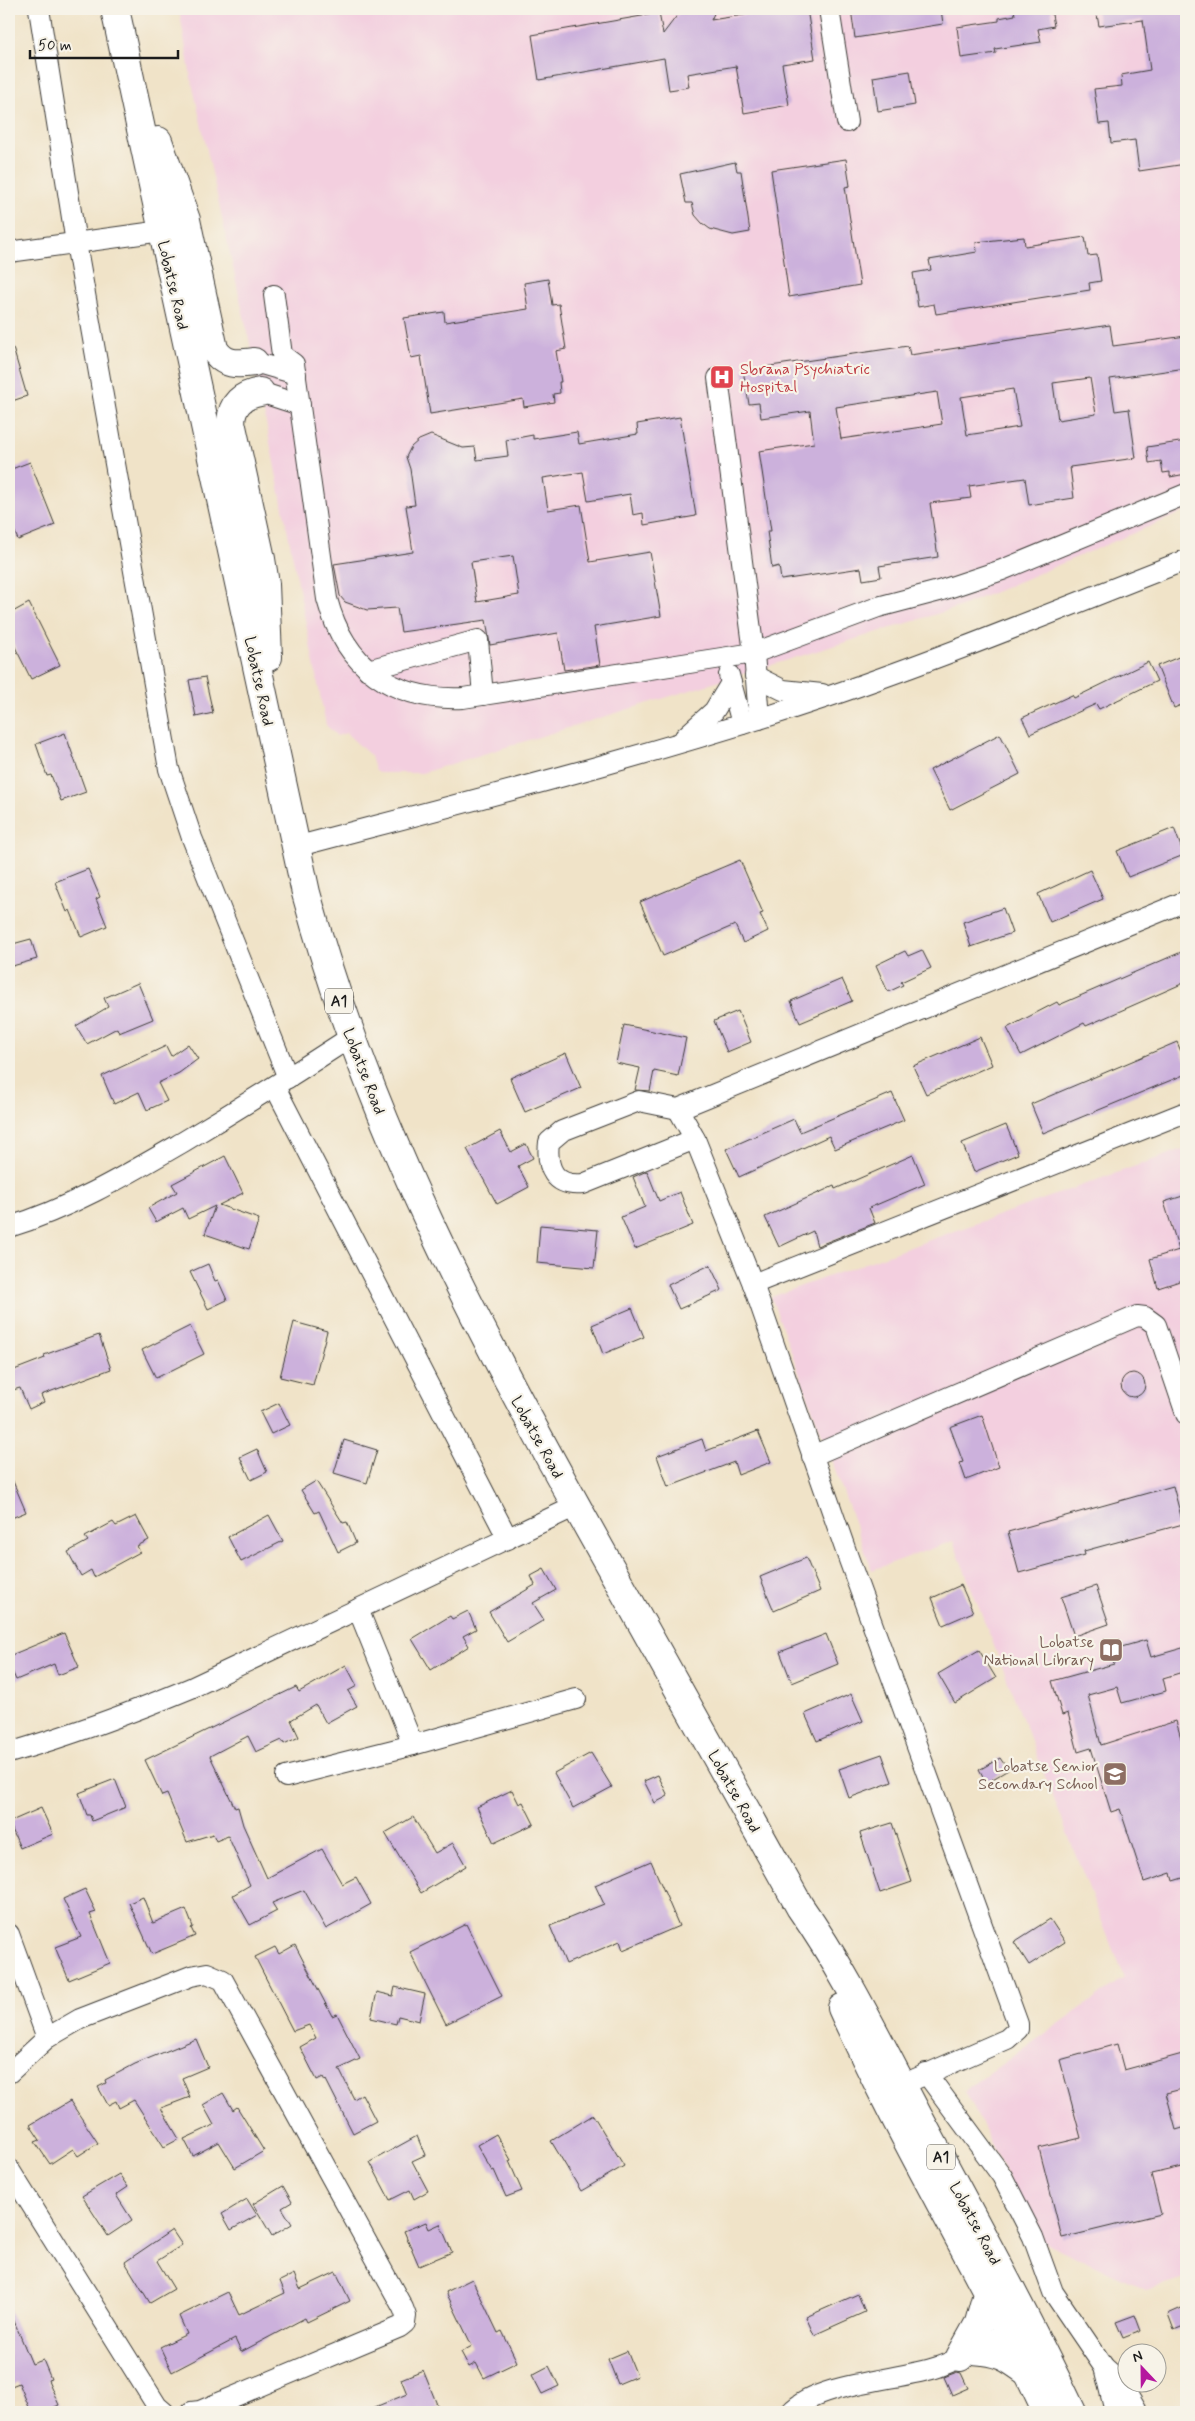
<svg xmlns="http://www.w3.org/2000/svg" width="1195" height="2421" font-family="Mynerve,sans-serif">
<rect width="100%" height="100%" fill="#f7f3e8"/>
<filter id="ink" filterUnits="userSpaceOnUse"><feTurbulence type="fractalNoise" baseFrequency=".02" numOctaves="2"/><feDisplacementMap in="SourceGraphic" scale="10" xChannelSelector="R" yChannelSelector="G"/><feConvolveMatrix kernelMatrix="1 2 1 2 8 2 1 2 1" color-interpolation-filters="sRGB"/></filter>
<filter id="wash" filterUnits="userSpaceOnUse"><feTurbulence type="fractalNoise" baseFrequency=".0096" numOctaves="4" result="noise"/><feDisplacementMap in="SourceGraphic" scale="20" xChannelSelector="R" yChannelSelector="G"/><feGaussianBlur stdDeviation="1.12" result="paint"/><feColorMatrix in="noise" values="0 0 0 0 0 0 0 0 0 0 0 0 0 0 0 0 0 1.4 0 .05"/><feComposite in="paint" operator="in"/></filter>
<g filter="url(#wash)">
<rect width="100%" height="100%" fill="#f0e3c8"/>
<g fill="#f3cfdf">
<path d="M179 9H1186V511L959 607 422 773H379L375 770 371 756 346 733 337 736 326 725 254 362 191 78Z"/>
<path d="M1186 1148V2279L1146 2290 1036 2238 965 2090 1124 1978 953 1541 872 1570 771 1297Z"/>
</g>
<g id="blocks">
<g fill="#ccb1dc" fill-rule="evenodd">
<path d="M682 9H716L711 20 782 9H807L815 59 782 64 789 105 744 113 736 66 687 74 689 87 669 90 664 58 539 80 532 35 659 13 663 34Z"/>
<path d="M851 9H941L943 24 855 38Z"/>
<path d="M1014 9H1051L1054 26 1038 29 1041 42 995 49 996 53 961 58 957 27 999 21V18L1015 15Z"/>
<path d="M1096 9H1186V164L1139 171 1135 140 1111 143 1109 123 1099 124 1094 89 1122 86 1121 75 1150 70 1143 20 1099 26Z"/>
<path d="M910 71 915 105 878 111 873 77Z"/>
<path d="M846 159 850 186 845 187 860 285 789 297 771 170Z"/>
<path d="M735 162 737 171H741L750 232 733 235 710 229 702 223 695 215 692 203H686L680 174Z"/>
<path d="M1024 237 1025 246 1085 237 1088 256 1097 255 1101 281 1089 283 1090 290 936 314 934 304 918 307 913 273 931 270 929 260 977 252 976 242Z"/>
<path d="M548 279 552 305 559 304 566 349 556 351 561 382H559L560 393 553 394 554 402 524 407 523 399 430 414 421 356 411 358 404 318 444 312 445 322 528 309 524 283Z"/>
<path d="M1110 325 1113 346 1186 336V368L1110 379 1115 411 1129 409 1136 458 1070 467 1074 498 1029 505 1025 478 969 486 971 498 930 503 938 557 879 566 881 577 863 580 861 568 781 580 779 566 772 568 767 531H771L759 451 814 443 810 411 761 418 759 403 749 404 743 370 908 346 910 355ZM1090 378 1096 414 1058 420 1053 383ZM1013 389 1020 427 967 435 961 397ZM937 392 942 424 841 439 836 407Z"/>
<path d="M9 348H13L27 396 9 402Z"/>
<path d="M680 417 696 516 644 525 643 513 633 515 630 494 588 501 583 472 543 478 548 510 581 505 590 562 650 552 661 616 594 627 600 665 564 670 558 633 490 645 486 620 401 632 397 608 367 610 345 602 340 596 334 564 413 552 406 506 415 505 410 469 406 457 411 447 419 440 431 435 463 448 475 447 477 460 508 456 506 440 533 435V439L577 432 579 444 638 434 637 424ZM513 556 519 595 477 602 471 562Z"/>
<path d="M1186 441V474L1170 477V472L1163 473 1161 461 1149 463 1147 447Z"/>
<path d="M30 462 55 525 18 540 9 517V470Z"/>
<path d="M29 603 60 665 31 679 9 635V614Z"/>
<path d="M1186 654V703L1174 708 1157 666Z"/>
<path d="M1148 662 1157 681 1099 709 1096 704 1030 734 1022 718 1072 695 1074 698Z"/>
<path d="M205 677 213 713 196 717 189 680Z"/>
<path d="M65 733 86 792 61 801 51 775 47 776 36 744Z"/>
<path d="M1000 734 1020 774 950 810 930 770Z"/>
<path d="M1174 828 1184 855 1128 877 1117 851Z"/>
<path d="M740 860 763 913 760 914 768 931 743 943 735 925 663 956 640 902Z"/>
<path d="M88 869 100 897 96 899 107 926 81 937 70 910 67 912 55 882Z"/>
<path d="M1090 870 1103 899 1050 922 1038 894Z"/>
<path d="M1003 908 1012 933 971 947 963 922Z"/>
<path d="M31 939 37 959 9 967V945Z"/>
<path d="M922 950 931 968 901 982 903 985 888 992 876 965 905 951 908 956Z"/>
<path d="M1186 950V982L1086 1026 1084 1023 1021 1055 1007 1028 1057 1002 1059 1005Z"/>
<path d="M842 979 852 1001 800 1023 791 1001Z"/>
<path d="M138 983 153 1019 119 1033 117 1028 87 1044 76 1026 108 1007 104 998Z"/>
<path d="M738 1011 751 1042 727 1052 714 1021Z"/>
<path d="M624 1025 686 1038 678 1076 654 1071 650 1091 635 1090 640 1068 616 1063Z"/>
<path d="M980 1037 992 1065 926 1094 913 1066Z"/>
<path d="M1177 1042 1186 1063V1074L1043 1133 1031 1104Z"/>
<path d="M188 1044 198 1059 179 1073 158 1083 167 1101 147 1110 139 1092 114 1104 102 1076 166 1046 171 1056Z"/>
<path d="M566 1053 581 1088 525 1112 510 1078Z"/>
<path d="M892 1093 904 1120 835 1149 829 1136 739 1177 726 1149 794 1119 800 1132Z"/>
<path d="M1006 1125 1018 1154 974 1172 962 1143Z"/>
<path d="M500 1131 511 1152 526 1144 533 1158 518 1166 529 1187 497 1204 467 1149Z"/>
<path d="M913 1155 925 1184 869 1208 875 1223 817 1246 813 1231 779 1247 765 1217 834 1186 835 1189Z"/>
<path d="M225 1156 243 1193 219 1205 259 1219 249 1249 205 1234 215 1206 188 1219 183 1208 156 1222 148 1208 177 1192 172 1184Z"/>
<path d="M647 1171 659 1201 680 1192 693 1225 635 1249 621 1217 645 1207 633 1177Z"/>
<path d="M1186 1195V1279L1158 1288 1150 1259 1179 1250 1164 1202Z"/>
<path d="M540 1225 598 1230 594 1268 537 1263Z"/>
<path d="M208 1264 215 1281 218 1280 227 1300 208 1309 190 1272Z"/>
<path d="M710 1265 722 1290 679 1309 668 1285Z"/>
<path d="M632 1308 644 1337 603 1354 592 1325Z"/>
<path d="M294 1322 327 1331 313 1385 280 1377Z"/>
<path d="M190 1326 204 1354 156 1378 142 1350Z"/>
<path d="M99 1335 111 1369 41 1395 44 1402 29 1409 20 1388 9 1391V1372L45 1358 44 1355Z"/>
<circle cx="1133" cy="1385" r="12"/>
<path d="M279 1403 290 1425 271 1434 260 1412Z"/>
<path d="M982 1415 999 1467 966 1480 960 1463 963 1462 950 1427Z"/>
<path d="M758 1431 771 1462 738 1475 734 1462 668 1487 657 1456 702 1439 706 1451Z"/>
<path d="M344 1440 377 1450 367 1483 334 1473Z"/>
<path d="M257 1449 267 1472 251 1480 240 1457Z"/>
<path d="M9 1472 26 1512 9 1519Z"/>
<path d="M316 1481 343 1523 347 1522 356 1543 338 1552 319 1511 315 1513 301 1490Z"/>
<path d="M1173 1486 1183 1524 1084 1551 1085 1555 1019 1573 1008 1532Z"/>
<path d="M269 1515 283 1541 241 1562 228 1537Z"/>
<path d="M136 1516 149 1540 137 1546 140 1552 94 1577 91 1570 81 1576 68 1552 88 1541 85 1537 113 1522 116 1526Z"/>
<path d="M806 1558 820 1591 774 1611 760 1577Z"/>
<path d="M544 1569 556 1590 533 1603 544 1620 507 1642 489 1612 535 1585 531 1576Z"/>
<path d="M961 1585 973 1612 943 1625 932 1598Z"/>
<path d="M1096 1586 1109 1624 1074 1636 1061 1597Z"/>
<path d="M468 1611 476 1629 463 1636 469 1646 431 1670 412 1639 450 1616 452 1619Z"/>
<path d="M64 1633 79 1667 58 1675 54 1664 16 1680 9 1664V1656Z"/>
<path d="M826 1634 838 1664 792 1683 780 1652Z"/>
<path d="M1146 1640 1151 1657 1186 1647V1671L1163 1678 1166 1691 1122 1703 1117 1687 1088 1695 1101 1745 1176 1721 1186 1755V1877L1173 1881 1171 1873 1144 1882 1120 1809 1111 1812 1091 1748 1078 1752 1068 1713 1062 1715 1052 1681 1114 1664 1111 1650Z"/>
<path d="M979 1650 996 1678 955 1703 938 1674Z"/>
<path d="M346 1665 357 1686 348 1691 357 1706 326 1723 316 1705 291 1720 299 1737 284 1744 282 1740 256 1752 248 1736 210 1756 235 1808 238 1807 243 1825 267 1878 322 1849 342 1884 356 1877 371 1904 326 1929 304 1890 272 1903 277 1911 250 1925 233 1895 250 1885 228 1836 216 1841 213 1834 187 1842 167 1794 162 1796 145 1760 296 1687 299 1692Z"/>
<path d="M851 1694 863 1721 817 1741 805 1714Z"/>
<path d="M591 1753 612 1787 573 1808 554 1773Z"/>
<path d="M882 1754 892 1782 849 1798 839 1769Z"/>
<path d="M1000 1758 1008 1770 986 1783 979 1770Z"/>
<path d="M658 1775 668 1796 655 1803 644 1781Z"/>
<path d="M115 1779 126 1807 92 1821 90 1815H87L79 1793Z"/>
<path d="M512 1790 519 1804 523 1802 534 1824 494 1843 477 1807Z"/>
<path d="M41 1808 53 1834 20 1848 9 1822Z"/>
<path d="M413 1817 435 1853 453 1843 466 1866 421 1893 385 1833Z"/>
<path d="M892 1823 912 1882 880 1893 860 1833Z"/>
<path d="M651 1861 679 1926 623 1950 620 1941 566 1964 550 1926 604 1904 595 1885Z"/>
<path d="M85 1889 96 1912 90 1914 110 1963 69 1980 55 1947 81 1937 63 1899Z"/>
<path d="M143 1897 153 1923 186 1909 193 1927 191 1928 195 1936 152 1954 129 1903Z"/>
<path d="M1050 1919 1065 1942 1029 1965 1014 1942Z"/>
<path d="M466 1924 502 1996 446 2024 410 1952Z"/>
<path d="M295 1945 332 2016 337 2014 360 2059 339 2069 354 2099 362 2094 376 2121 353 2133 326 2080 325 2081 323 2077 317 2080 300 2047 316 2038 309 2025 293 2031 255 1957 275 1947 279 1954Z"/>
<path d="M395 1987 425 1994 419 2021 398 2016 396 2024 371 2018 377 1992 393 1996Z"/>
<path d="M196 2039 208 2067 182 2078 190 2097 161 2108 179 2139 164 2147 134 2100 119 2108 116 2101 108 2105 98 2087 106 2083 105 2080 135 2064Z"/>
<path d="M1117 2044 1124 2070 1186 2053V2088L1166 2093 1176 2130 1186 2127V2166L1151 2174 1161 2214 1062 2238 1039 2148 1081 2138 1060 2060Z"/>
<path d="M223 2093 233 2110 237 2107 264 2151 235 2168 219 2142 193 2156 184 2139 214 2125 203 2105Z"/>
<path d="M70 2101 98 2143 78 2156 73 2149 50 2164 35 2142 40 2140 30 2125Z"/>
<path d="M593 2115 624 2166 581 2191 551 2141Z"/>
<path d="M496 2134 511 2160 509 2161 522 2191 506 2197 494 2170 492 2171 477 2145Z"/>
<path d="M417 2136 425 2155 412 2161 428 2191 414 2199 410 2190 390 2200 370 2162Z"/>
<path d="M119 2174 128 2187 116 2195 132 2220 108 2236 82 2196Z"/>
<path d="M283 2186 292 2202 282 2208 292 2224 272 2236 253 2204Z"/>
<path d="M247 2199 257 2215 231 2230 222 2214Z"/>
<path d="M426 2222 429 2229 440 2224 452 2252 419 2266 404 2231Z"/>
<path d="M172 2230 182 2245 157 2261 174 2289 150 2303 125 2262Z"/>
<path d="M336 2272 350 2301 307 2322 305 2318 241 2352 235 2339 172 2372 160 2347 187 2334 179 2316 228 2292 239 2315 285 2293 280 2281 294 2274 300 2289Z"/>
<path d="M472 2279 498 2333 502 2331 517 2362 484 2378 476 2363 469 2367 461 2352 472 2346 446 2292Z"/>
<path d="M858 2294 865 2312 814 2335 806 2317Z"/>
<path d="M1186 2306V2325L1174 2330 1168 2314Z"/>
<path d="M9 2309 32 2364 43 2360 51 2379 48 2380 59 2405 44 2412H31L19 2383 9 2387Z"/>
<path d="M1135 2315 1141 2331 1123 2338 1116 2322Z"/>
<path d="M627 2351 637 2376 618 2384 608 2359Z"/>
<path d="M549 2366 559 2386 542 2394 532 2375Z"/>
<path d="M423 2370 440 2412H363L407 2394 401 2379Z"/>
<path d="M957 2372 961 2373 968 2388 952 2395 944 2377Z"/>
</g>
</g>
</g>
<g filter="url(#ink)">
<use href="#blocks" fill-opacity="0" stroke="#3c3a36" stroke-width="1"/>
<g fill="none" stroke-linecap="round" stroke-linejoin="round">
<defs>
<g id="minor">
<path d="M39 9 76 243 169 769 192 838 288 1078"/>
<path d="M829 9 847 122"/>
<path d="M9 252 162 231"/>
<path d="M274 295 282 355 294 364 327 599C345 667 393 701 463 698L754 653 878 607 939 591 1002 570 1186 494"/>
<path d="M254 362 296 374"/>
<path d="M718 378 754 653 759 719"/>
<path d="M260 392 300 405"/>
<path d="M368 670 478 640 483 695"/>
<path d="M729 675 742 724"/>
<path d="M755 676 783 690 822 694"/>
<path d="M685 737 714 711 731 683"/>
<path d="M295 847C474 800 654 755 830 696 950 655 1068 606 1186 560"/>
<path d="M275 1087 508 1539"/>
<path d="M678 1109 695 1139 753 1284 848 1557 1018 2024V2029L1007 2039 890 2090"/>
<path d="M695 1139 583 1184C554 1187 546 1168 549 1142L562 1131 639 1101 678 1109 1186 901"/>
<path d="M9 1227C71 1208 128 1174 183 1142 240 1108 296 1073 351 1037"/>
<path d="M753 1284 1186 1112"/>
<path d="M812 1456 1137 1316 1145 1317 1156 1325 1186 1414"/>
<path d="M358 1609 413 1745"/>
<path d="M9 1753C71 1735 131 1713 191 1688L576 1506"/>
<path d="M286 1777 413 1745 576 1699"/>
<path d="M9 1934 47 2038"/>
<path d="M9 2073 47 2038 80 2019 191 1976 207 1973 223 1980 403 2308 406 2316 405 2323 400 2327 200 2411 191 2412"/>
<path d="M926 2073 1002 2176 1033 2237 1053 2292 1104 2367 1120 2381 1138 2412"/>
<path d="M9 2169 157 2406 164 2412"/>
<path d="M1104 2367 1115 2412"/>
<path d="M791 2412C817 2383 900 2380 938 2367 967 2357 993 2339 1020 2326"/>
</g>
<g id="highway">
<path d="M115 9 306 893C369 1125 481 1336 598 1545 665 1665 732 1786 800 1907 845 1971 880 2044 917 2114 970 2213 1024 2311 1072 2412"/>
<path d="M158 141 186 220 214 349C224 366 238 364 254 362"/>
<path d="M260 392C242 395 232 404 231 422L261 559 265 584 268 657"/>
<path d="M842 2008C904 2146 984 2275 1047 2412"/>
<path d="M973 2350C1001 2352 1007 2357 1029 2373"/>
<path d="M960 2357 979 2323 988 2290"/>
</g>
</defs>
<use href="#minor" stroke="#3c3a36" stroke-width="22"/>
<use href="#highway" stroke="#3c3a36" stroke-width="30"/>
<use href="#minor" stroke="#fff" stroke-width="20"/>
<use href="#highway" stroke="#fff" stroke-width="28"/>
</g>
</g>
<defs>
<symbol id="hospital-square" viewBox="-11 -11 22 22"><rect x="-9" y="-9" width="18" height="18" rx="4" fill="#e0444e" stroke="#f7f3e8"/><path d="M-5-5h3v3.5h4V-5h3V5h-3V1.5h-4V5h-3Z" fill="#fff"/></symbol>
<symbol id="library-square" viewBox="-11 -11 22 22"><rect x="-9" y="-9" width="18" height="18" rx="4" fill="#8d6e63" stroke="#f7f3e8"/><path d="M-6-4Q-3-5.5-.7-3.5V5Q-3 3-6 4ZM6-4Q3-5.5 .7-3.5V5Q3 3 6 4Z" fill="#fff"/></symbol>
<symbol id="school-square" viewBox="-11 -11 22 22"><rect x="-9" y="-9" width="18" height="18" rx="4" fill="#8d6e63" stroke="#f7f3e8"/><path d="M0-5L7-2L0 1L-7-2ZM-4 1L0 2.5L4 1V4Q0 6-4 4Z" fill="#fff"/></symbol>
</defs>
<g fill-rule="evenodd">
<use href="#hospital-square" x="708" y="363" width="28" height="28"/>
<use href="#library-square" x="1097" y="1636" width="28" height="28"/>
<use href="#school-square" x="1101" y="1760" width="28" height="28"/>
</g>
<g text-anchor="middle" stroke-width="4.5" stroke-linejoin="round" paint-order="stroke">
<g fill="#f7f3e8" stroke="#5e5c59" stroke-width="1">
<rect x="325" y="988.5" width="28" height="25" rx="4"/>
<rect x="927" y="2144.5" width="28" height="25" rx="4"/>
</g>
<g font-size="15" font-weight="bold" fill="#1c1c1c">
<text x="339" y="1006">A1</text>
<text x="941" y="2162">A1</text>
</g>
<g font-size="16" fill="#1c1c1c" stroke="#f7f3e8">
<text transform="translate(174 285) rotate(77)" y="6">Lobatse Road</text>
<text transform="translate(260 681) rotate(78)" y="6">Lobatse Road</text>
<text transform="translate(365 1071) rotate(69)" y="6">Lobatse Road</text>
<text transform="translate(538 1437) rotate(61)" y="6">Lobatse Road</text>
<text transform="translate(735 1791) rotate(61)" y="6">Lobatse Road</text>
<text transform="translate(976 2223) rotate(62)" y="6">Lobatse Road</text>
</g>
<g font-size="16" fill="#be3a42" stroke="#f7f3e8" text-anchor="start">
<text x="740" y="374">Sbrana Psychiatric<tspan x="740" dy="18">Hospital</tspan></text>
</g>
<g font-size="16" fill="#785e54" stroke="#f7f3e8" text-anchor="end">
<text x="1094" y="1647">Lobatse<tspan x="1094" dy="18">National Library</tspan></text>
<text x="1098" y="1771">Lobatse Senior<tspan x="1098" dy="18">Secondary School</tspan></text>
</g>
</g>
<rect width="1195" height="2421" fill="none" stroke="#f7f3e8" stroke-width="30"/>
<g transform="translate(1142 2368) rotate(338)"><circle r="24" fill="#f7f3e8" stroke="#9f9d96"/>
<path d="M0-4L9 19L0 12L-9 19Z" fill="#b5179e"/>
<text y="-8" font-size="14" font-weight="bold" text-anchor="middle" fill="#1c1c1c">N</text>
</g>
<path d="M30 50v8h148v-8" fill="none" stroke="#1c1c1c" stroke-width="2.5"/>
<text x="38" y="50" font-size="15" fill="#1c1c1c" stroke="#f7f3e8" stroke-width="4" paint-order="stroke">50 m</text>
</svg>
